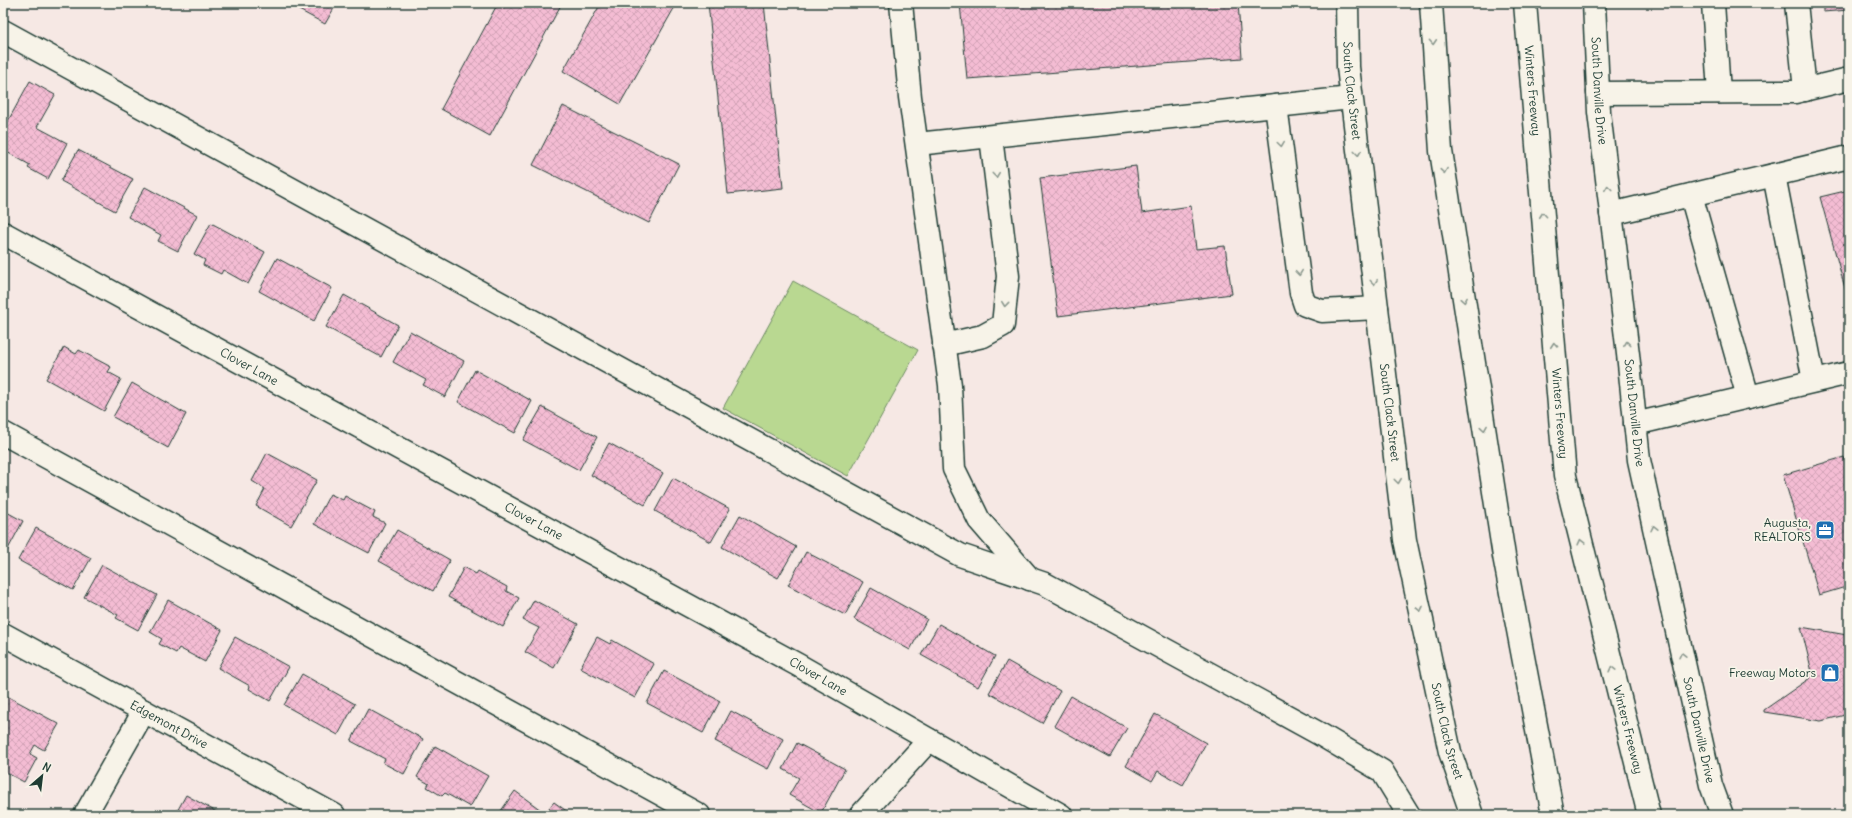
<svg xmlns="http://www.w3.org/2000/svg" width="1852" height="818" font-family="Delius,sans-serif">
<defs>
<pattern id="building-cross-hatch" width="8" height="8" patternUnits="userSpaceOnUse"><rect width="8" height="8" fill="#f4bcd3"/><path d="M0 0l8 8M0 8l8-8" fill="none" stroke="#d1a2b6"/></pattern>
</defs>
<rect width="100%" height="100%" fill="#f6e8e4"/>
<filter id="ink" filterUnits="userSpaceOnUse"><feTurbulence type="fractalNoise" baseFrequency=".025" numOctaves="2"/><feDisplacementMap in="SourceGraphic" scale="8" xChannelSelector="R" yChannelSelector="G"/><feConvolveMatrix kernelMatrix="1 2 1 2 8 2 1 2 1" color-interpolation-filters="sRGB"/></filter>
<g filter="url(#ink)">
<path fill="#b9d891" stroke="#6c8a62" d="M793 281 918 350 848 476 723 408Z"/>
<g fill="url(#building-cross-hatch)" stroke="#1f3d34">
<path d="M286 3H337L325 24Z"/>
<path d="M498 3H562L490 136 441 109Z"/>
<path d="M601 3H677L620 104 563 71Z"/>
<path d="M708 3H764L783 188 728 194Z"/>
<path d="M960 3H1238L1242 58 967 79Z"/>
<path d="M1823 3H1849V10L1823 12Z"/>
<path d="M30 81 55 95 37 127 67 143 48 179 28 168 30 165 3 150V130Z"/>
<path d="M563 106 679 164 649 223 533 165Z"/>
<path d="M78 150 133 179 115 211 61 181Z"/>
<path d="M1136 166 1142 213 1191 206 1196 249 1225 246 1232 294 1058 316 1040 178Z"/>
<path d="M145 187 197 215 178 251 158 241 161 235 128 217Z"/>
<path d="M1849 190V303L1820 197Z"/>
<path d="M211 223 265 252 248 284 223 270 221 274 203 265 205 260 194 254Z"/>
<path d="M277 258 332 288 314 321 259 291Z"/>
<path d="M344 295 398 325 381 357 326 327Z"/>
<path d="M410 331 464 361 445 397 423 385 426 380 393 362Z"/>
<path d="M64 347 76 354 79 350 111 367 108 372 121 379 104 411 46 379Z"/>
<path d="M475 370 532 401 515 433 458 402Z"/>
<path d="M132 383 186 414 168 448 113 417Z"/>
<path d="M542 407 597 437 579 470 523 440Z"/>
<path d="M609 443 663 473 645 505 591 475Z"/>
<path d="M267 453 317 480 291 526 256 506 265 489 252 481Z"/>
<path d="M1844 457 1849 473V586L1819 595 1783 475Z"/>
<path d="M673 478 730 509 711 542 655 511Z"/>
<path d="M330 494 343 500 345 496 375 512 373 517 385 523 369 553 314 524Z"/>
<path d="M3 510 23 521 7 551 3 548Z"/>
<path d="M740 515 796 547 778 578 722 547Z"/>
<path d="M36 528 91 558 73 590 18 560Z"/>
<path d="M397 530 450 560 433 591 379 561Z"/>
<path d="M806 552 863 582 845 615 788 585Z"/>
<path d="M102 565 157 595 138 630 116 618 118 615 84 597Z"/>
<path d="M464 567 476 574 478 571 507 587 506 591 519 598 503 627 448 597Z"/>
<path d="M871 588 927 619 910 650 854 619Z"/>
<path d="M168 600 222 630 205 662 179 648 176 653 159 644 162 639 150 632Z"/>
<path d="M534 600 578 624 554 668 525 652 539 628 523 620Z"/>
<path d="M939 624 995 656 978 687 921 655Z"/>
<path d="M1801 627 1847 635 1849 643V714L1821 721 1764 712V710L1810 678 1809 674 1812 672Z"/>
<path d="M235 637 289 667 270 701 249 689 250 686 218 668Z"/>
<path d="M597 637 610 644 612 640 654 664 635 698 580 668Z"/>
<path d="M1007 661 1060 691 1042 723 989 693Z"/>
<path d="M664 671 720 701 703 733 647 703Z"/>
<path d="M302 674 355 704 338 735 284 705Z"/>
<path d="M7 696 59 724 44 750 35 745 30 754 37 758 24 782 3 771V703Z"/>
<path d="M1071 696 1127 728 1110 757 1054 726Z"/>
<path d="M368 709 423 739 404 774 383 763 385 759 351 741Z"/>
<path d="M731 711 783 739 768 769 715 741Z"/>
<path d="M1155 714 1206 743 1183 785 1158 771 1152 781 1126 766Z"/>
<path d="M797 743 845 769 821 813 789 795 799 778 783 769Z"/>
<path d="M435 746 488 776 470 807 445 793 442 796 427 787 429 784 417 777Z"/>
<path d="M515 791 545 813 554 802 572 815H498Z"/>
<path d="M186 795 222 815H175Z"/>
</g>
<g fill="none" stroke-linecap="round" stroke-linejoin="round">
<defs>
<g id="minor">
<path d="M901 3 910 97 950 385 954 469 979 520 1030 579"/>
<path d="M1713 3 1719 92"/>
<path d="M1796 3 1805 90"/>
<path d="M3 31 960 555 1045 584 1318 733 1382 771 1409 815"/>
<path d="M1598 93 1795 92 1849 79"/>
<path d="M1276 106 1301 293 1305 305 1322 311 1377 308"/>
<path d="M917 144 1351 98"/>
<path d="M1774 175 1814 381"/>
<path d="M1691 195 1748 397"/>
<path d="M1611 214 1849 157"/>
<path id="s1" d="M3 233 798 665 1061 815"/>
<path d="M944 345 983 336 1003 325 1008 276 991 137"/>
<path d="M1635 424 1849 373"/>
<path d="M3 433 699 815"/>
<path id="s2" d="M3 634 334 815"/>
<path d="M85 815 144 711"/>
<path d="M861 815 929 740"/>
</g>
<g id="major">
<path id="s3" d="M1347 3 1348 67 1405 540 1450 752 1472 815"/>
<path id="s4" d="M1594 3 1599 112 1628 354 1639 460 1711 785 1722 815"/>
</g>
<g id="highway">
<path d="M1431 3 1441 151 1504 556 1553 815"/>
<path id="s5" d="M1525 3 1565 476 1649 815"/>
</g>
</defs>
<use href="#minor" stroke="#1f3d34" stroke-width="25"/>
<use href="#major" stroke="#1f3d34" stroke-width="25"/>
<use href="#highway" stroke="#1f3d34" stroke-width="25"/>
<use href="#minor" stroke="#f7f3e8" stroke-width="22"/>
<use href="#major" stroke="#f7f3e8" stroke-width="22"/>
<use href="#highway" stroke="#f7f3e8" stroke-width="22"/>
</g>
<defs><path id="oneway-chevron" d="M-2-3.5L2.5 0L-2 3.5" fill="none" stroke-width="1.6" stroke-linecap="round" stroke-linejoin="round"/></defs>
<g stroke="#8b988e">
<use href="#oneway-chevron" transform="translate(1433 42) rotate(86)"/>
<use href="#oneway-chevron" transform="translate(1281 144) rotate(82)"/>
<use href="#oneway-chevron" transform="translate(1358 153) rotate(83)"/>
<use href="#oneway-chevron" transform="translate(1444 171) rotate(81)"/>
<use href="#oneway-chevron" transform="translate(996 175) rotate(83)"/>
<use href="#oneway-chevron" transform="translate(1608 188) rotate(-97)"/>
<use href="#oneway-chevron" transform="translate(1543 215) rotate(-95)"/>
<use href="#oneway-chevron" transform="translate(1299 273) rotate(82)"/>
<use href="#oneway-chevron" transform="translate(1374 282) rotate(83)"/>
<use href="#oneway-chevron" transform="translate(1464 300) rotate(81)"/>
<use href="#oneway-chevron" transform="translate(1005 304) rotate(96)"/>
<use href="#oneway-chevron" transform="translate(1627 344) rotate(-97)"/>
<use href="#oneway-chevron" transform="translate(1554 345) rotate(-95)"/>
<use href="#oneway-chevron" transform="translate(1484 428) rotate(81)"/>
<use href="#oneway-chevron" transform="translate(1398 481) rotate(83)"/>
<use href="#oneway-chevron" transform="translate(1654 528) rotate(-103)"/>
<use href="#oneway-chevron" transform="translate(1581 542) rotate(-104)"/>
<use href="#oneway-chevron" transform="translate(1420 609) rotate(78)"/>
<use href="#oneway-chevron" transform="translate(1682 655) rotate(-103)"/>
<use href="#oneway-chevron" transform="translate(1612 669) rotate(-104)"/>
</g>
</g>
<defs>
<symbol id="office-square" viewBox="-11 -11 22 22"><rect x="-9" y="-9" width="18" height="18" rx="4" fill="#1f6fb2" stroke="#f7f3e8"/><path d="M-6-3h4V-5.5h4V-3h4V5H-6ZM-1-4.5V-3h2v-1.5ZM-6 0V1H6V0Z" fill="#fff"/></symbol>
<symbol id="shop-square" viewBox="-11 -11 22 22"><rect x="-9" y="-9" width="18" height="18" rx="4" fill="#1f6fb2" stroke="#f7f3e8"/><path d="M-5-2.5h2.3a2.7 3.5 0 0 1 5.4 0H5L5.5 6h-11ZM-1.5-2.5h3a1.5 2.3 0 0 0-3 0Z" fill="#fff"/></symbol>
</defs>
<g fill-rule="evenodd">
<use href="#office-square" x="1814" y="519" width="22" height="22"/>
<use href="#shop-square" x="1819" y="662" width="22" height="22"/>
</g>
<g text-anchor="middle" stroke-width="3.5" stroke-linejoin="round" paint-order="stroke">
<g font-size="12" fill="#1f3d34" stroke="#f7f3e8">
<text dy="4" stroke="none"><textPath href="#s3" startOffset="88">South Clack Street</textPath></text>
<text dy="4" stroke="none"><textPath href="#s5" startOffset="88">Winters Freeway</textPath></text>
<text dy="4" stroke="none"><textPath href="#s4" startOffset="88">South Danville Drive</textPath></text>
<text dy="4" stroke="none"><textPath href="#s1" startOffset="280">Clover Lane</textPath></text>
<text dy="4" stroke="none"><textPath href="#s3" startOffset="412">South Clack Street</textPath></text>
<text dy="4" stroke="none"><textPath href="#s4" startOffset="412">South Danville Drive</textPath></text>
<text dy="4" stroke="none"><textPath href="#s5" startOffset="412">Winters Freeway</textPath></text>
<text dy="4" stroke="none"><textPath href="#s1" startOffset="604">Clover Lane</textPath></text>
<text dy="4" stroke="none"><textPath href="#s1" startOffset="928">Clover Lane</textPath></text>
<text dy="4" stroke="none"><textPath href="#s2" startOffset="189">Edgemont Drive</textPath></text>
<text dy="4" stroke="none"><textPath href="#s5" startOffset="736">Winters Freeway</textPath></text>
<text dy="4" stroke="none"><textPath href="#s4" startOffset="736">South Danville Drive</textPath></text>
<text dy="4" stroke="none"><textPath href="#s3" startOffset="736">South Clack Street</textPath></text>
</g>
<g font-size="12" fill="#1f3d34" stroke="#f7f3e8" text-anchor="end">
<text x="1811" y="527">Augusta,<tspan x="1811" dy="14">REALTORS</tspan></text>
<text x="1816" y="677">Freeway Motors</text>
</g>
</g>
<rect width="1852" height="818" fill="none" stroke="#f7f3e8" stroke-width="16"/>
<rect x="8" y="8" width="1836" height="802" fill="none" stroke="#1f3d34" stroke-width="1.5" filter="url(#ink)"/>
<g transform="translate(42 776) rotate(28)" stroke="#f7f3e8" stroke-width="3" paint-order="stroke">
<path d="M0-3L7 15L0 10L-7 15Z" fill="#1f3d34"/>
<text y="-6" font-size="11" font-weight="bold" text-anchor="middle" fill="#1f3d34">N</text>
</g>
</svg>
